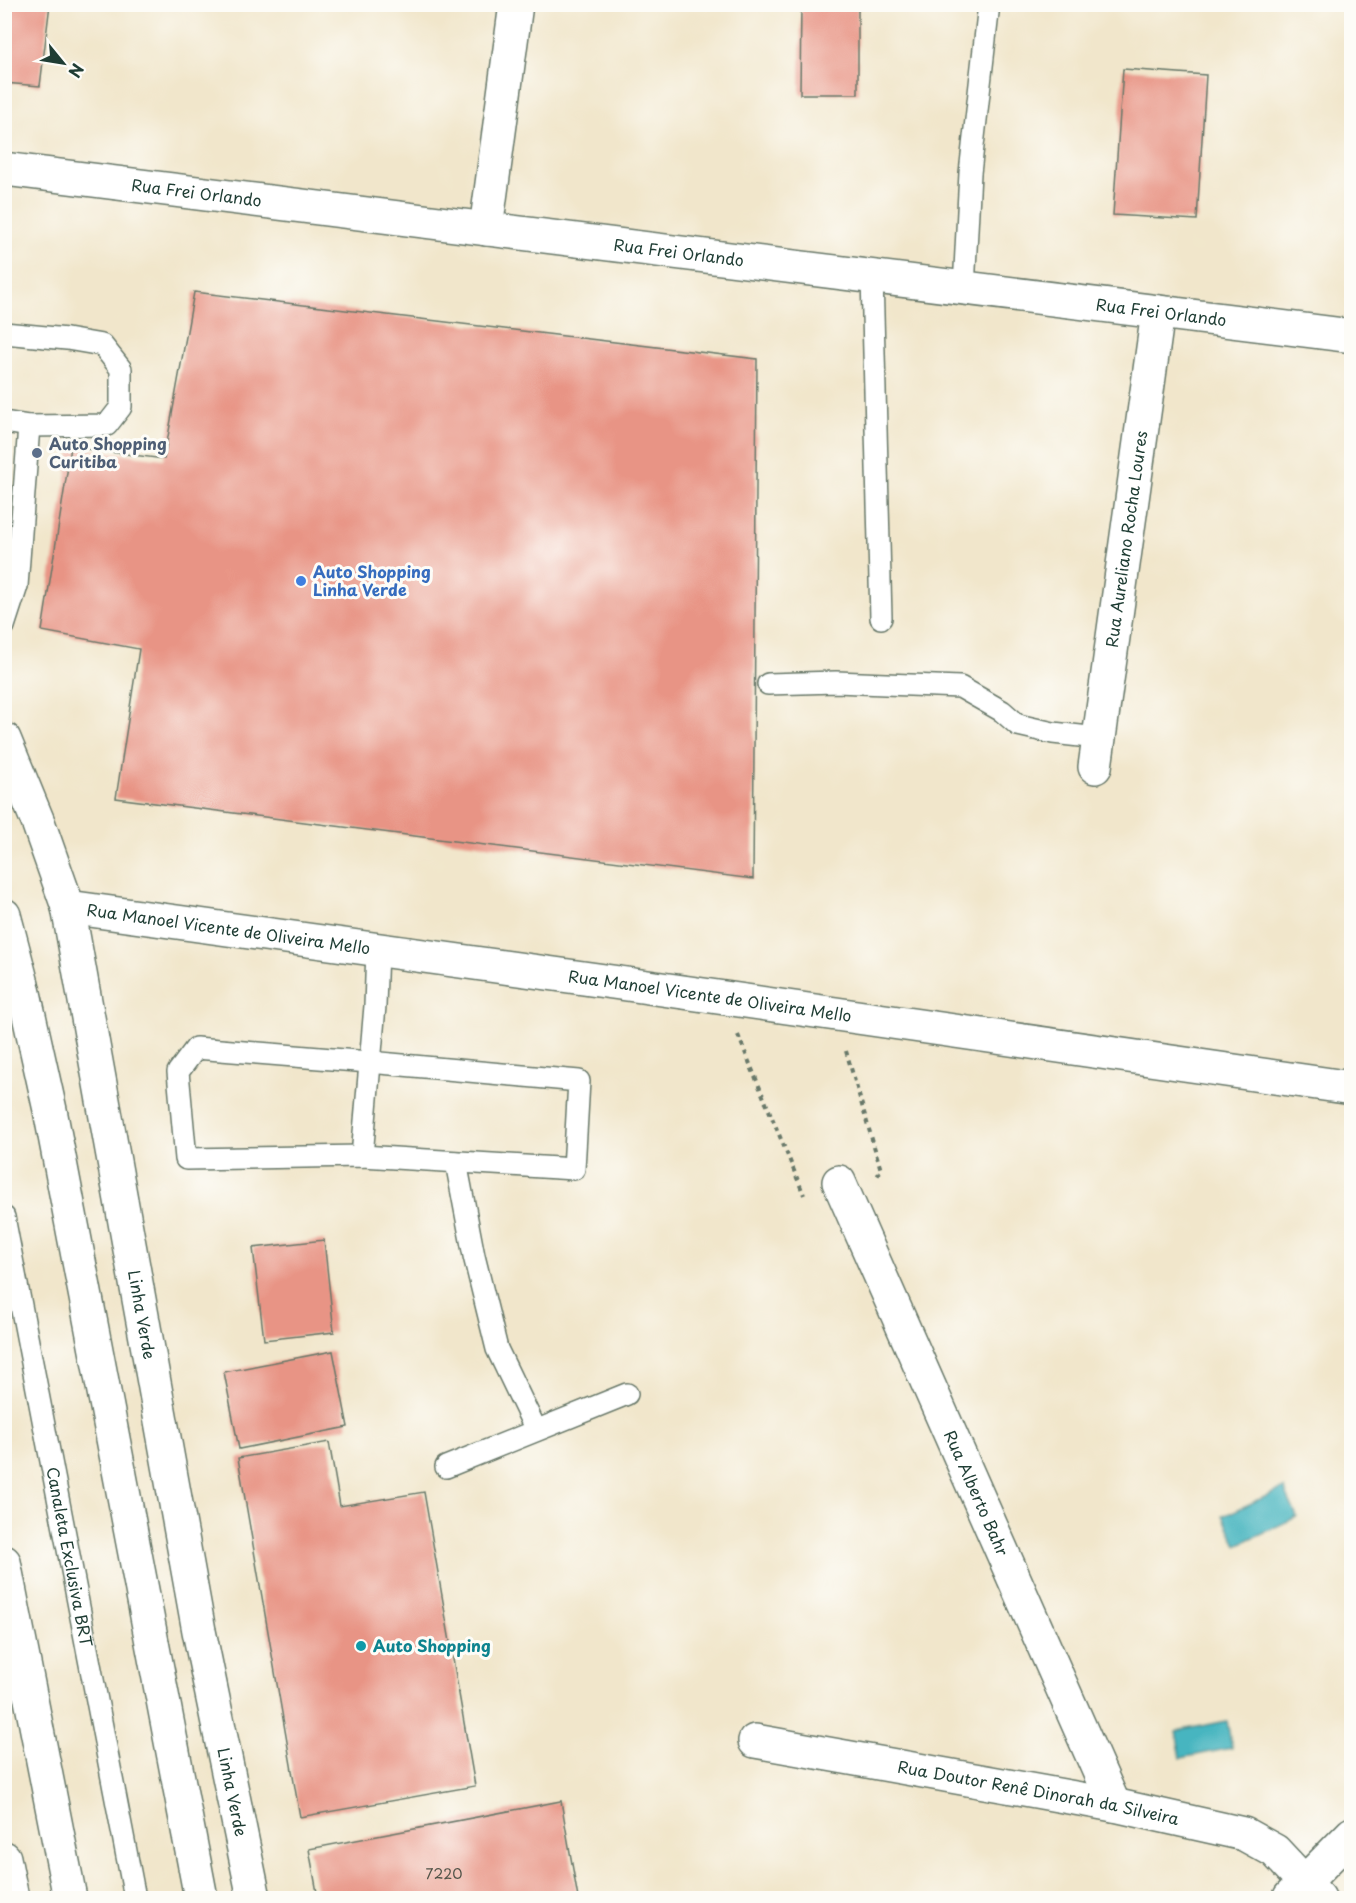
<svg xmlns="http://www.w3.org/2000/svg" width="1356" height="1903" viewBox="0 0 1356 1903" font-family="'Playpen Sans',sans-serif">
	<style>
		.water { fill: #46b5c0; stroke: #32797a; stroke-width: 1.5 }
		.building { fill: #e89485 }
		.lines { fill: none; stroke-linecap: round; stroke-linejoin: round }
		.service-casing { stroke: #687869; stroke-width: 24 }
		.minor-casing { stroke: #687869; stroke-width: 36 }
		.secondary-casing { stroke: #687869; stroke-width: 36 }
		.trunk-casing { stroke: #687869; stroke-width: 36 }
		.path { stroke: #687869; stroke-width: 4; stroke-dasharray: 4.5 4.5; stroke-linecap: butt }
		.service { stroke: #fff; stroke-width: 21 }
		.minor { stroke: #fff; stroke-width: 33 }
		.secondary { stroke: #fff; stroke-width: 33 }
		.trunk { stroke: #fff; stroke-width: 33 }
		.service-dot { fill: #5c6f8a; stroke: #fdfcf7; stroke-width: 2 }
		.shop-dot { fill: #3f7fe0; stroke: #fdfcf7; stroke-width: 2 }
		.culture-dot { fill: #0f9aa8; stroke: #fdfcf7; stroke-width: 2 }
		.labels { text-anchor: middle; stroke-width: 6; stroke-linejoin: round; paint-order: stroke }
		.number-label { font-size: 14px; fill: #515348 }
		.street-label { font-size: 16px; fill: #1f3d34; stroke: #fdfcf7 }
		.service-label { font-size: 16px; font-weight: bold; fill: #4e5e75; stroke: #fdfcf7; text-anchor: start }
		.shop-label { font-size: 16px; font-weight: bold; fill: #366cbe; stroke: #fdfcf7; text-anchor: start }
		.culture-label { font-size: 16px; font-weight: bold; fill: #0d838f; stroke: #fdfcf7; text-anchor: start }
	</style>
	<rect width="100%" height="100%" fill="#fdfcf7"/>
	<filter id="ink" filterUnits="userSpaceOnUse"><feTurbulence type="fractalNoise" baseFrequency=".0167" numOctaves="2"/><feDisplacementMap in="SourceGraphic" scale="12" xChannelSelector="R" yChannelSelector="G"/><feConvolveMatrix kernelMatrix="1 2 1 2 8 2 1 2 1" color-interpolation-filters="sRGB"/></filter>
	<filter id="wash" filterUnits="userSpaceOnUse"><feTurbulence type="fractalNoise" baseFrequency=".008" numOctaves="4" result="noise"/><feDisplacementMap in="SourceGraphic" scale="24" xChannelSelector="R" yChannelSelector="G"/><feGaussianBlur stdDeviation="1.35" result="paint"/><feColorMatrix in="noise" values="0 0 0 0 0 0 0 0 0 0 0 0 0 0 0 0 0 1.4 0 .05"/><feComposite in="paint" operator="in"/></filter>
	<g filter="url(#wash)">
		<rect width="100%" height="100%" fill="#f1e6cb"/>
		<path class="water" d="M1284,1488L1297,1517L1237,1545L1223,1516Z
			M1227,1721L1232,1748L1181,1758L1176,1731Z"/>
		<g id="blocks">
			<path class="building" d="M4,4H50L40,86L4,83Z
				M801,4H858V94H800Z
				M1123,69L1206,75L1197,220L1113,215Z
				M194,292L757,359L753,879L116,798L139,649L42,631L71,447L164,459Z
				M324,1240L334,1332L264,1340L253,1248Z
				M333,1351L348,1427L239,1449L224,1372Z
				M329,1442L340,1506L424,1492L475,1786L300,1817L238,1458Z
				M561,1801L578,1898H318L309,1849Z"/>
		</g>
	</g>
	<g filter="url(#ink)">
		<use href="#blocks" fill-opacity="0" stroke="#687869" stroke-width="1.5"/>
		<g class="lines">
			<g class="service-casing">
				<g id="service">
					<path d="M872,277L881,618"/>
					<path d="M964,288L970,173L989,4"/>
					<path d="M4,333L67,339L102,345L121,369V407L107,425L29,426L4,422"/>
					<path d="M4,626L17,586L29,426"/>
					<path d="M768,684L836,682L960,687L1002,711L1018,725L1053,733L1098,738"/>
					<path d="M196,1048L369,1062L579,1081L574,1169L362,1156L186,1159L178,1072Z"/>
					<path d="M362,1156L375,1006L377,949"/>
					<path d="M456,1162L474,1256L497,1349L536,1430"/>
					<path id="s1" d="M4,1217L135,1898"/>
					<path d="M446,1467L627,1394"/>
				</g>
			</g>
			<g class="minor-casing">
				<g id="minor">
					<path id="s2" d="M4,169L1352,336"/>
					<path d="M486,229L516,4"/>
					<path id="s3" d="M1095,767L1158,312"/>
					<path id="s4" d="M68,907L634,985L1352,1088"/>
					<path id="s5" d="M839,1182L1114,1805"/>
					<path id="s6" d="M755,1741L1114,1805L1244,1834L1275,1851L1319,1898"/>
					<path d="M1290,1897L1352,1834"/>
				</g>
			</g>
			<g class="secondary-casing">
				<g id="secondary">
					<path id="s7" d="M4,739L38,822L68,907L199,1631L254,1898"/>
					<path d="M4,1858L12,1898"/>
				</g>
			</g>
			<g class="trunk-casing">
				<path id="trunk" d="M4,915L22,984L50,1110L201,1898
					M4,1562L70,1898"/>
			</g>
			<path class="path" d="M738,1035L804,1195
				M846,1051L881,1170L876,1178"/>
			<use href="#service" class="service"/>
			<use href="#minor" class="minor"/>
			<use href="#secondary" class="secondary"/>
			<use href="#trunk" class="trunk"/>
		</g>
	</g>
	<circle class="service-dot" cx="37" cy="453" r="6"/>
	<circle class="shop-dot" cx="301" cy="581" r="6"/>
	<circle class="culture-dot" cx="361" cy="1646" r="6"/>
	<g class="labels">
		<g class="number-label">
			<text x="444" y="1879">7220</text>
		</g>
		<g class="street-label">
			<text dy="6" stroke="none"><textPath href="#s2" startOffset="194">Rua Frei Orlando</textPath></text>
			<text dy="6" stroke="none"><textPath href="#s2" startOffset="680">Rua Frei Orlando</textPath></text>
			<text dy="6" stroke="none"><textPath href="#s2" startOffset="1166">Rua Frei Orlando</textPath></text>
			<text dy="6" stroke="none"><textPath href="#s3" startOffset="230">Rua Aureliano Rocha Loures</textPath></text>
			<text dy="6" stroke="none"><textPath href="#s4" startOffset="162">Rua Manoel Vicente de Oliveira Mello</textPath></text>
			<text dy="6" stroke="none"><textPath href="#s4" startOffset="648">Rua Manoel Vicente de Oliveira Mello</textPath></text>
			<text dy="6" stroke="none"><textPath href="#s7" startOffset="594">Linha Verde</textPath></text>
			<text dy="6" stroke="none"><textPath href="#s5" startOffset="340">Rua Alberto Bahr</textPath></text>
			<text dy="6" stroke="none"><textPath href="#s1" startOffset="346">Canaleta Exclusiva BRT</textPath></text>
			<text dy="6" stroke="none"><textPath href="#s7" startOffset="1080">Linha Verde</textPath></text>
			<text dy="6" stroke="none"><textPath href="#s6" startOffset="288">Rua Doutor Renê Dinorah da Silveira</textPath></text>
		</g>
		<g class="service-label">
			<text x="49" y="450">Auto Shopping<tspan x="49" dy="18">Curitiba</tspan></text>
		</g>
		<g class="shop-label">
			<text x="313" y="578">Auto Shopping<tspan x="313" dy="18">Linha Verde</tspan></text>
		</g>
		<g class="culture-label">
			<text x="373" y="1652">Auto Shopping</text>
		</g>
	</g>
	<rect width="1356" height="1903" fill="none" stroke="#fdfcf7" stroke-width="24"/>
	<g transform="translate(63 63) rotate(120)" stroke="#fdfcf7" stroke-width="4.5" paint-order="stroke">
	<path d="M0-4.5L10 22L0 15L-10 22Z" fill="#1f3d34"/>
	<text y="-9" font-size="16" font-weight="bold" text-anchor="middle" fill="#1f3d34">N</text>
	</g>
</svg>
